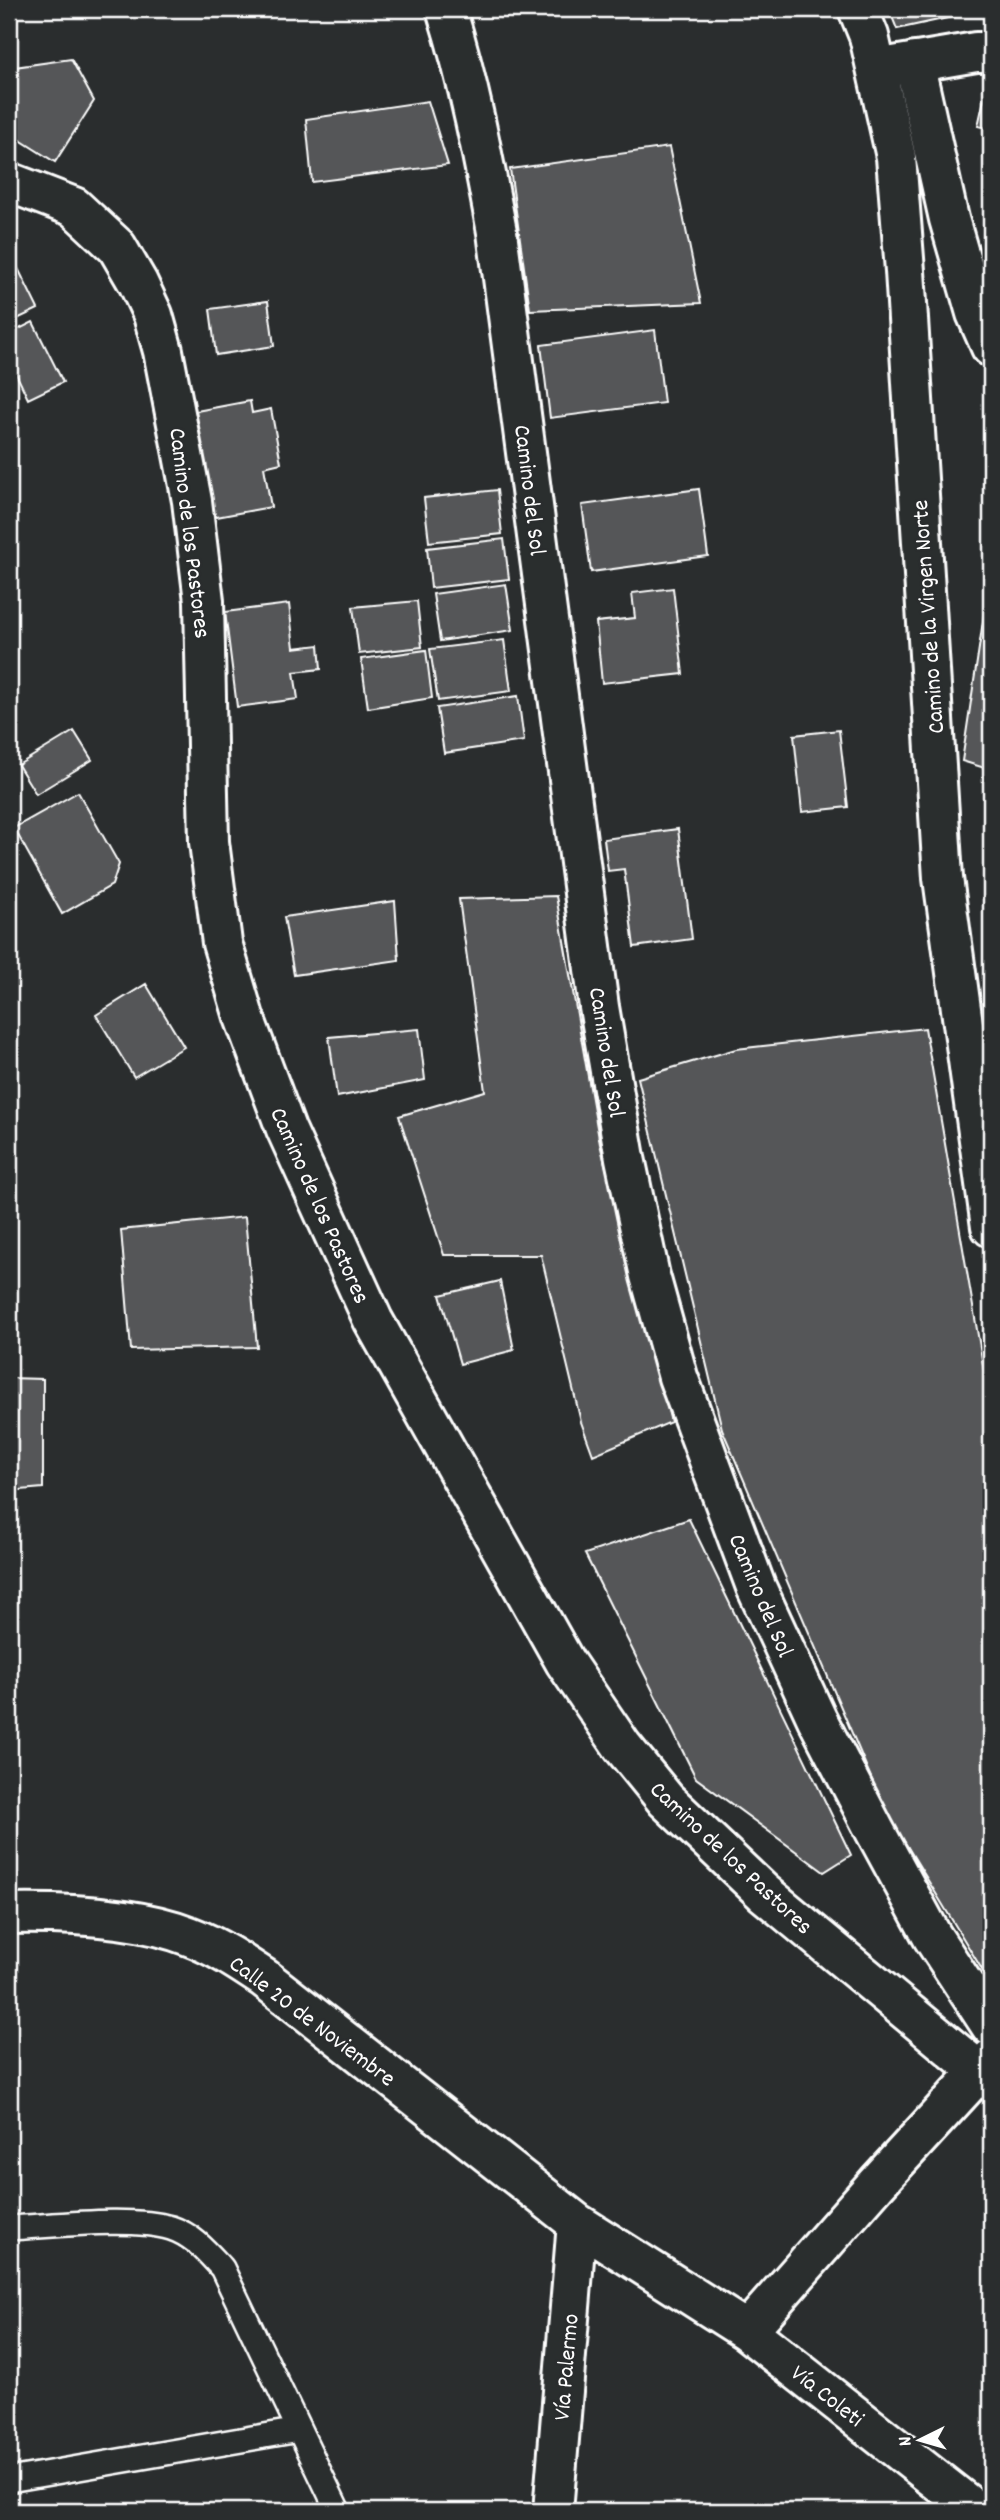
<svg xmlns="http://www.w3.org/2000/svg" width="1000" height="2520" viewBox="0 0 1000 2520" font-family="Dekko,sans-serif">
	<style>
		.building { fill: #555758; stroke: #fff; stroke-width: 2 }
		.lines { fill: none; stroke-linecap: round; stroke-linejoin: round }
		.lane-casing { stroke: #fff; stroke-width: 28 }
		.street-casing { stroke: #fff; stroke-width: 44 }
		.lane { stroke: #2a2d2e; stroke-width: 23 }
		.street { stroke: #2a2d2e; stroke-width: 38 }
		.labels { text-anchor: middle; stroke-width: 5; stroke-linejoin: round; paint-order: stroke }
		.street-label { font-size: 24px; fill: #fff; stroke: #2a2d2e }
	</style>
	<rect width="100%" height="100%" fill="#2a2d2e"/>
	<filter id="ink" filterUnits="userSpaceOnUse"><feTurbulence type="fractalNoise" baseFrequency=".0143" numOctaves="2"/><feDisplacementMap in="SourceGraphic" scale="14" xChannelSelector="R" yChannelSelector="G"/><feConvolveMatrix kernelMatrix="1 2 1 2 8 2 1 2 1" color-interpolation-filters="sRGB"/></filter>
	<g filter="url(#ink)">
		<path class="building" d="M889,9H989L897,29Z
			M71,59L94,101L55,162L9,133V112L15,67Z
			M991,68V129L978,126Z
			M428,101L448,165L312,182L306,119Z
			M669,147L701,303L530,310L510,169Z
			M9,250L38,309L9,323Z
			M268,301L274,346L216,355L210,309Z
			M33,322L63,382L28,399L9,359V334Z
			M655,330L664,403L550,418L541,345Z
			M250,401L252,413L271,409L281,463L264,467L271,507L211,518L191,412Z
			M699,489L708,556L591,572L582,505Z
			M497,490L502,534L429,542L424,498Z
			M504,539L509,579L431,588L427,548Z
			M991,568V770L962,761Z
			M506,584L513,630L440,641L433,594Z
			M673,588L683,674L602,683L596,622L635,618L632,593Z
			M417,601L422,647L359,654L353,607Z
			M289,604L294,648L319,645L321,669L294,672L298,699L237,707L225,612Z
			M504,640L511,691L438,701L430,649Z
			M426,650L432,698L368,708L361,659Z
			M518,696L524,741L444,753L437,708Z
			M839,730L848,807L802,812L794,735Z
			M74,731L92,760L36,794L18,765Z
			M78,792L119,864L112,885L62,914L14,828Z
			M678,829L692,939L634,947L624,869L608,871L604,839Z
			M556,896L600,1144L671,1422L593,1455L581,1422L541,1255H444L399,1116L485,1091L459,899Z
			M395,901L399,960L294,975L284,917Z
			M146,984L184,1047L134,1077L96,1015Z
			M925,1028L991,1411V1971L986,1976L884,1808L722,1429L638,1078L736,1049Z
			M419,1029L425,1080L337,1097L329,1037Z
			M245,1217L257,1347L131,1350L121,1230Z
			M500,1281L514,1350L460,1364L440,1295Z
			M9,1378L43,1379V1488L9,1491Z
			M689,1519L851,1855L824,1872L696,1778L585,1554Z"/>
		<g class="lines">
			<g class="lane-casing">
				<path id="lane" d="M9,2228C52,2226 132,2216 171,2228C193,2235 207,2252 222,2268L338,2511
					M9,2480L299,2430"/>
			</g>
			<g class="street-casing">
				<path id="street" d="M446,9C469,82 483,157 497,232L599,1007L625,1158L650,1276L678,1377L756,1587L817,1719L875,1831L932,1936L991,2026
					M858,9L869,36L896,157L905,271L943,878L991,1227
					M914,62L949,219L976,313L991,347
					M888,67L976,52H991
					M9,182L74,207L117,247L138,283L153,315L163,351L192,501L204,601L209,842L222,943L244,1017L286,1129L373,1320L565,1662L622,1746L666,1800L764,1893L991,2081
					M9,1914C64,1913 137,1916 189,1936C216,1946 240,1962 264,1978L577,2223L747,2331L877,2183L991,2059
					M747,2331L976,2511
					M553,2511L577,2223"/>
			</g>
			<use href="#lane" class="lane"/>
			<use href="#street" class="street"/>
		</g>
	</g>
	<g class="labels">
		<g class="street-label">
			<text transform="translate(531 490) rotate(83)" y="8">Camino del Sol</text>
			<text transform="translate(191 533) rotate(83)" y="8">Camino de los Pastores</text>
			<text transform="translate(927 617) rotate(-94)" y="8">Camino de la Virgen Norte</text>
			<text transform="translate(608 1052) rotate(81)" y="8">Camino del Sol</text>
			<text transform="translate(321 1205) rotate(66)" y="8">Camino de los Pastores</text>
			<text transform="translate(762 1595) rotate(67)" y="8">Camino del Sol</text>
			<text transform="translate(732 1857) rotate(43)" y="8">Camino de los Pastores</text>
			<text transform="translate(313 2020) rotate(37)" y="8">Calle 20 de Noviembre</text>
			<text transform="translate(565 2367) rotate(-85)" y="8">Vía Palermo</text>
			<text transform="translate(828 2395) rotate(38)" y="8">Vía Coleti</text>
		</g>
	</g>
	<rect width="1000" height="2520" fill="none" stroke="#2a2d2e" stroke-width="35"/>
	<rect x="18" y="18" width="965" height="2485" fill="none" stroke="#fff" stroke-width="2.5" filter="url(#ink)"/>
	<g transform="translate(920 2440) rotate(265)" stroke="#2a2d2e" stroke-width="5" paint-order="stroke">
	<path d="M0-5L12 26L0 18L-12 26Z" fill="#ffffff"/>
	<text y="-10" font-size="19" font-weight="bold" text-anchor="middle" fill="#ffffff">N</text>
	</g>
</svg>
